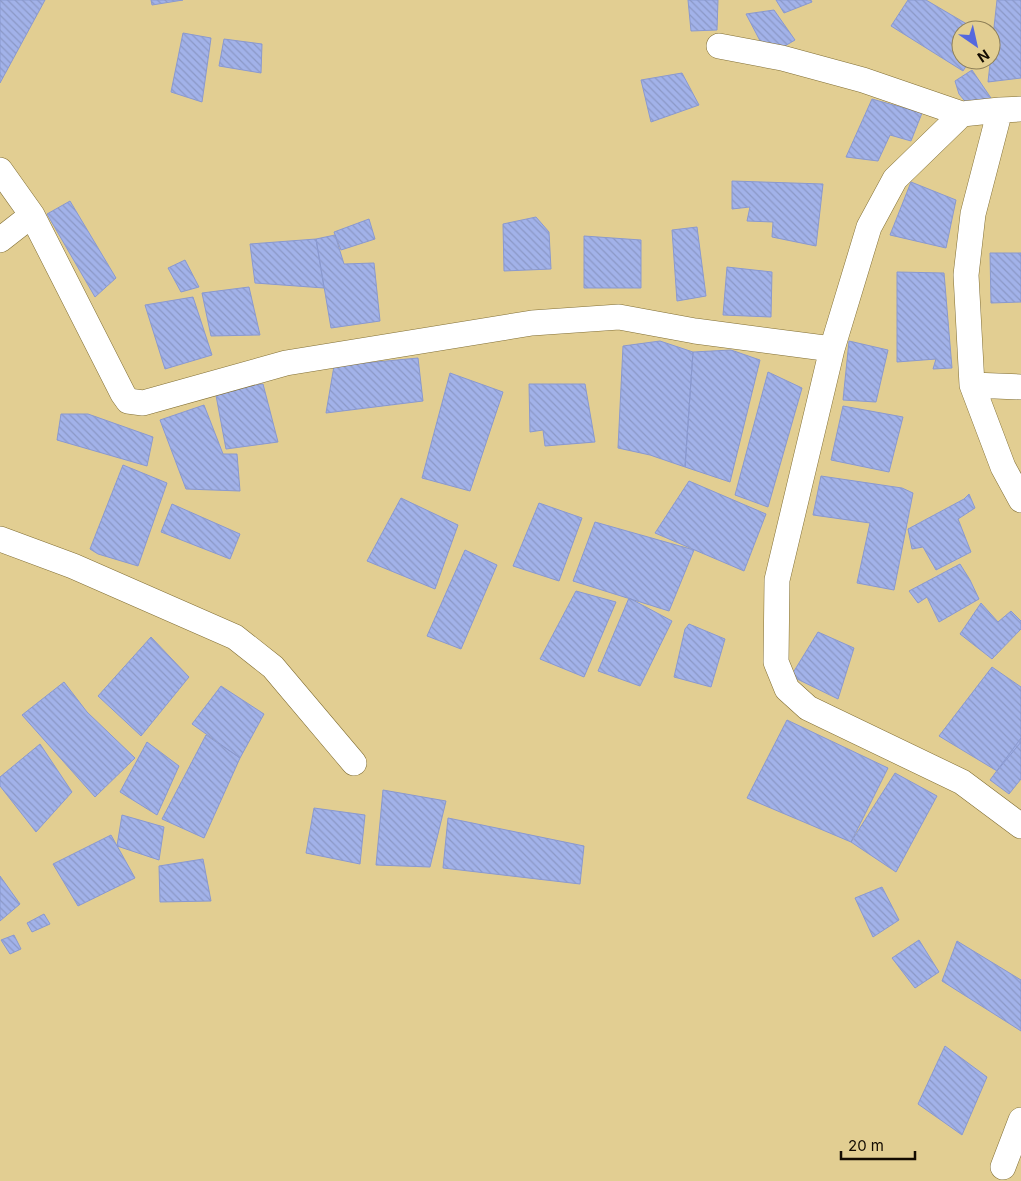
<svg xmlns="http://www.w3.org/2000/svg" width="1021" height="1181" viewBox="0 0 1021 1181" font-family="Inter,sans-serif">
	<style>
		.building { fill: url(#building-back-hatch); stroke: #8a99cf }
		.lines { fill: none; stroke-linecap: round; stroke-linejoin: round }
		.minor-casing { stroke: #816e34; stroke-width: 26 }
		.minor { stroke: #fff; stroke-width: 25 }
	</style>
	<defs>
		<pattern id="building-back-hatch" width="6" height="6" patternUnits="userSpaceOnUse" patternTransform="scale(1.25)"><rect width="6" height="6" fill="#a2b2e9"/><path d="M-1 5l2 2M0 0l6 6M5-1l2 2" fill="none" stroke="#8b98c6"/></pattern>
	</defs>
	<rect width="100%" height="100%" fill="#e2ce92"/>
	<path class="building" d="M0,0H45L0,83Z
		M151,0H183L152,5Z
		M688,0H718L717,30L691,31Z
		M776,0H811L812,2L784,13Z
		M908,0H926L977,30H961V60H970L963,71L891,26Z
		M997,0H1021V78L988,82Z
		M774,10L795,40L768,56L746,14Z
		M183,33L211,38L202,102L171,92Z
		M224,39L262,44L261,73L219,66Z
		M972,70L993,101L974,112L959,94L955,81Z
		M682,73L699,105L651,122L641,80Z
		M872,99L922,113L911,141L890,135L878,161L846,157Z
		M732,181L823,184L816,246L772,237L773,222L747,221L750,207L732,209Z
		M911,182L956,200L946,248L890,235Z
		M70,201L116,278L95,297L47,214Z
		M536,217L549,232L551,269L504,271L503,224Z
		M369,219L375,239L341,250L334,232Z
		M697,227L706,296L677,301L672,230Z
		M335,235L344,264L374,263L380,321L331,328L316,239Z
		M584,236L641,240V288H584Z
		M316,239L324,288L255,283L250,244Z
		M990,253H1021V302L991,303Z
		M185,260L199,287L181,292L168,268Z
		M727,267L772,272L771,317L723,315Z
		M897,272L944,273L952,368L933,369L936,359L897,362Z
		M249,287L260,335L211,336L202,293Z
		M193,297L212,355L165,369L145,305Z
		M660,341L693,352L685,467L650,455L618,448L623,346Z
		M849,341L888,350L876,402L843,400Z
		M731,350L760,360L730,482L685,467L693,352Z
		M418,358L423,401L326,413L334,366Z
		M768,372L802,388L768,507L735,495Z
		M450,373L503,392L470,491L422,478Z
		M263,384L278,442L226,449L215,390Z
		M529,384H585L595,442L545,446L543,430L530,432Z
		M204,405L223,454H237L240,491L186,489L160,420Z
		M843,406L903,417L889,472L831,460Z
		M61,414H88L153,437L147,466L57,440Z
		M123,465L167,483L138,566L98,554L90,549Z
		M821,476L902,488L913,493L894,590L857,583L870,523L813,515Z
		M689,481L766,514L744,571L655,533Z
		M969,494L975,508L958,519L971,552L936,570L923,547L912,549L908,529L964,499Z
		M401,498L458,525L435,589L367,561Z
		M539,503L582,518L559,581L513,566Z
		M172,504L240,534L230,559L161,532Z
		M595,522L694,550L669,611L573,581Z
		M465,550L497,565L461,649L427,636Z
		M960,564L970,580L979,599L939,622L927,597L918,603L909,591Z
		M576,591L616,602L584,677L540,659Z
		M629,598L672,621L640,686L598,671Z
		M981,603L998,622L1011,611L1021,621V629L992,659L960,634Z
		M689,624L725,639L711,687L674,677L685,629Z
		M818,632L854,648L838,699L791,676Z
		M151,637L189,677L141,736L98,696Z
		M992,667L1021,687V742L997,771L939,736Z
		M64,682L87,712L135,758L95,797L22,715Z
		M221,686L264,714L240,758L192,724Z
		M787,720L888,768L851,842L747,798Z
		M206,735L240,758L204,838L162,819Z
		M1021,738V779L1009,794L990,780Z
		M147,742L179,766L157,815L120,792Z
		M40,744L72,792L36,832L0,786V777Z
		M895,773L937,796L896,872L851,842Z
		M383,790L446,801L430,867L376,865Z
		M314,808L365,815L360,864L306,853Z
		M122,815L164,827L159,860L117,846Z
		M448,818L584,846L580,884L443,868Z
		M111,835L135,878L78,906L53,864Z
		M203,859L211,901L160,902L159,866Z
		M0,876L20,904L0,921Z
		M882,887L899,920L873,937L855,898Z
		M44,914L50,924L32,932L27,923Z
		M14,935L21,949L10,954L1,940Z
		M919,940L939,972L915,988L892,958Z
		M957,941L1021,980V1031L942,981Z
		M945,1046L987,1077L962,1135L918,1104Z"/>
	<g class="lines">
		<g class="minor-casing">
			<path id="minor" d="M719,46L782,58L863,80L962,114
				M1000,110L973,214L966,275L972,385L1021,387
				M0,170L32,215
				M0,240L32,215L123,394L128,401L143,403L286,363L532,323L619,317L695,331L832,349L869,227L895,179L962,114L1000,110L1021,109
				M832,349L777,580L776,662L787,689L808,708L962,782L1021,826
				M972,385L1003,467L1021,500
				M0,539L73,566L235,637L273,667L354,763
				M1003,1167L1021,1120"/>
		</g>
		<use href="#minor" class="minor"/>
	</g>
	<g transform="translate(976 45) rotate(146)"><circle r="24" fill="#e2ce92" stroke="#8f8058"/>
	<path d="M0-4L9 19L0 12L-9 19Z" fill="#5468de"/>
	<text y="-8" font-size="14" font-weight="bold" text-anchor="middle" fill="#130b00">N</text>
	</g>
	<path d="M841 1151v8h74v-8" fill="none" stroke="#130b00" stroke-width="2.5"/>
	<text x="848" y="1151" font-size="15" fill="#130b00" stroke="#e2ce92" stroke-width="4" paint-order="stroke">20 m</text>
</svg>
